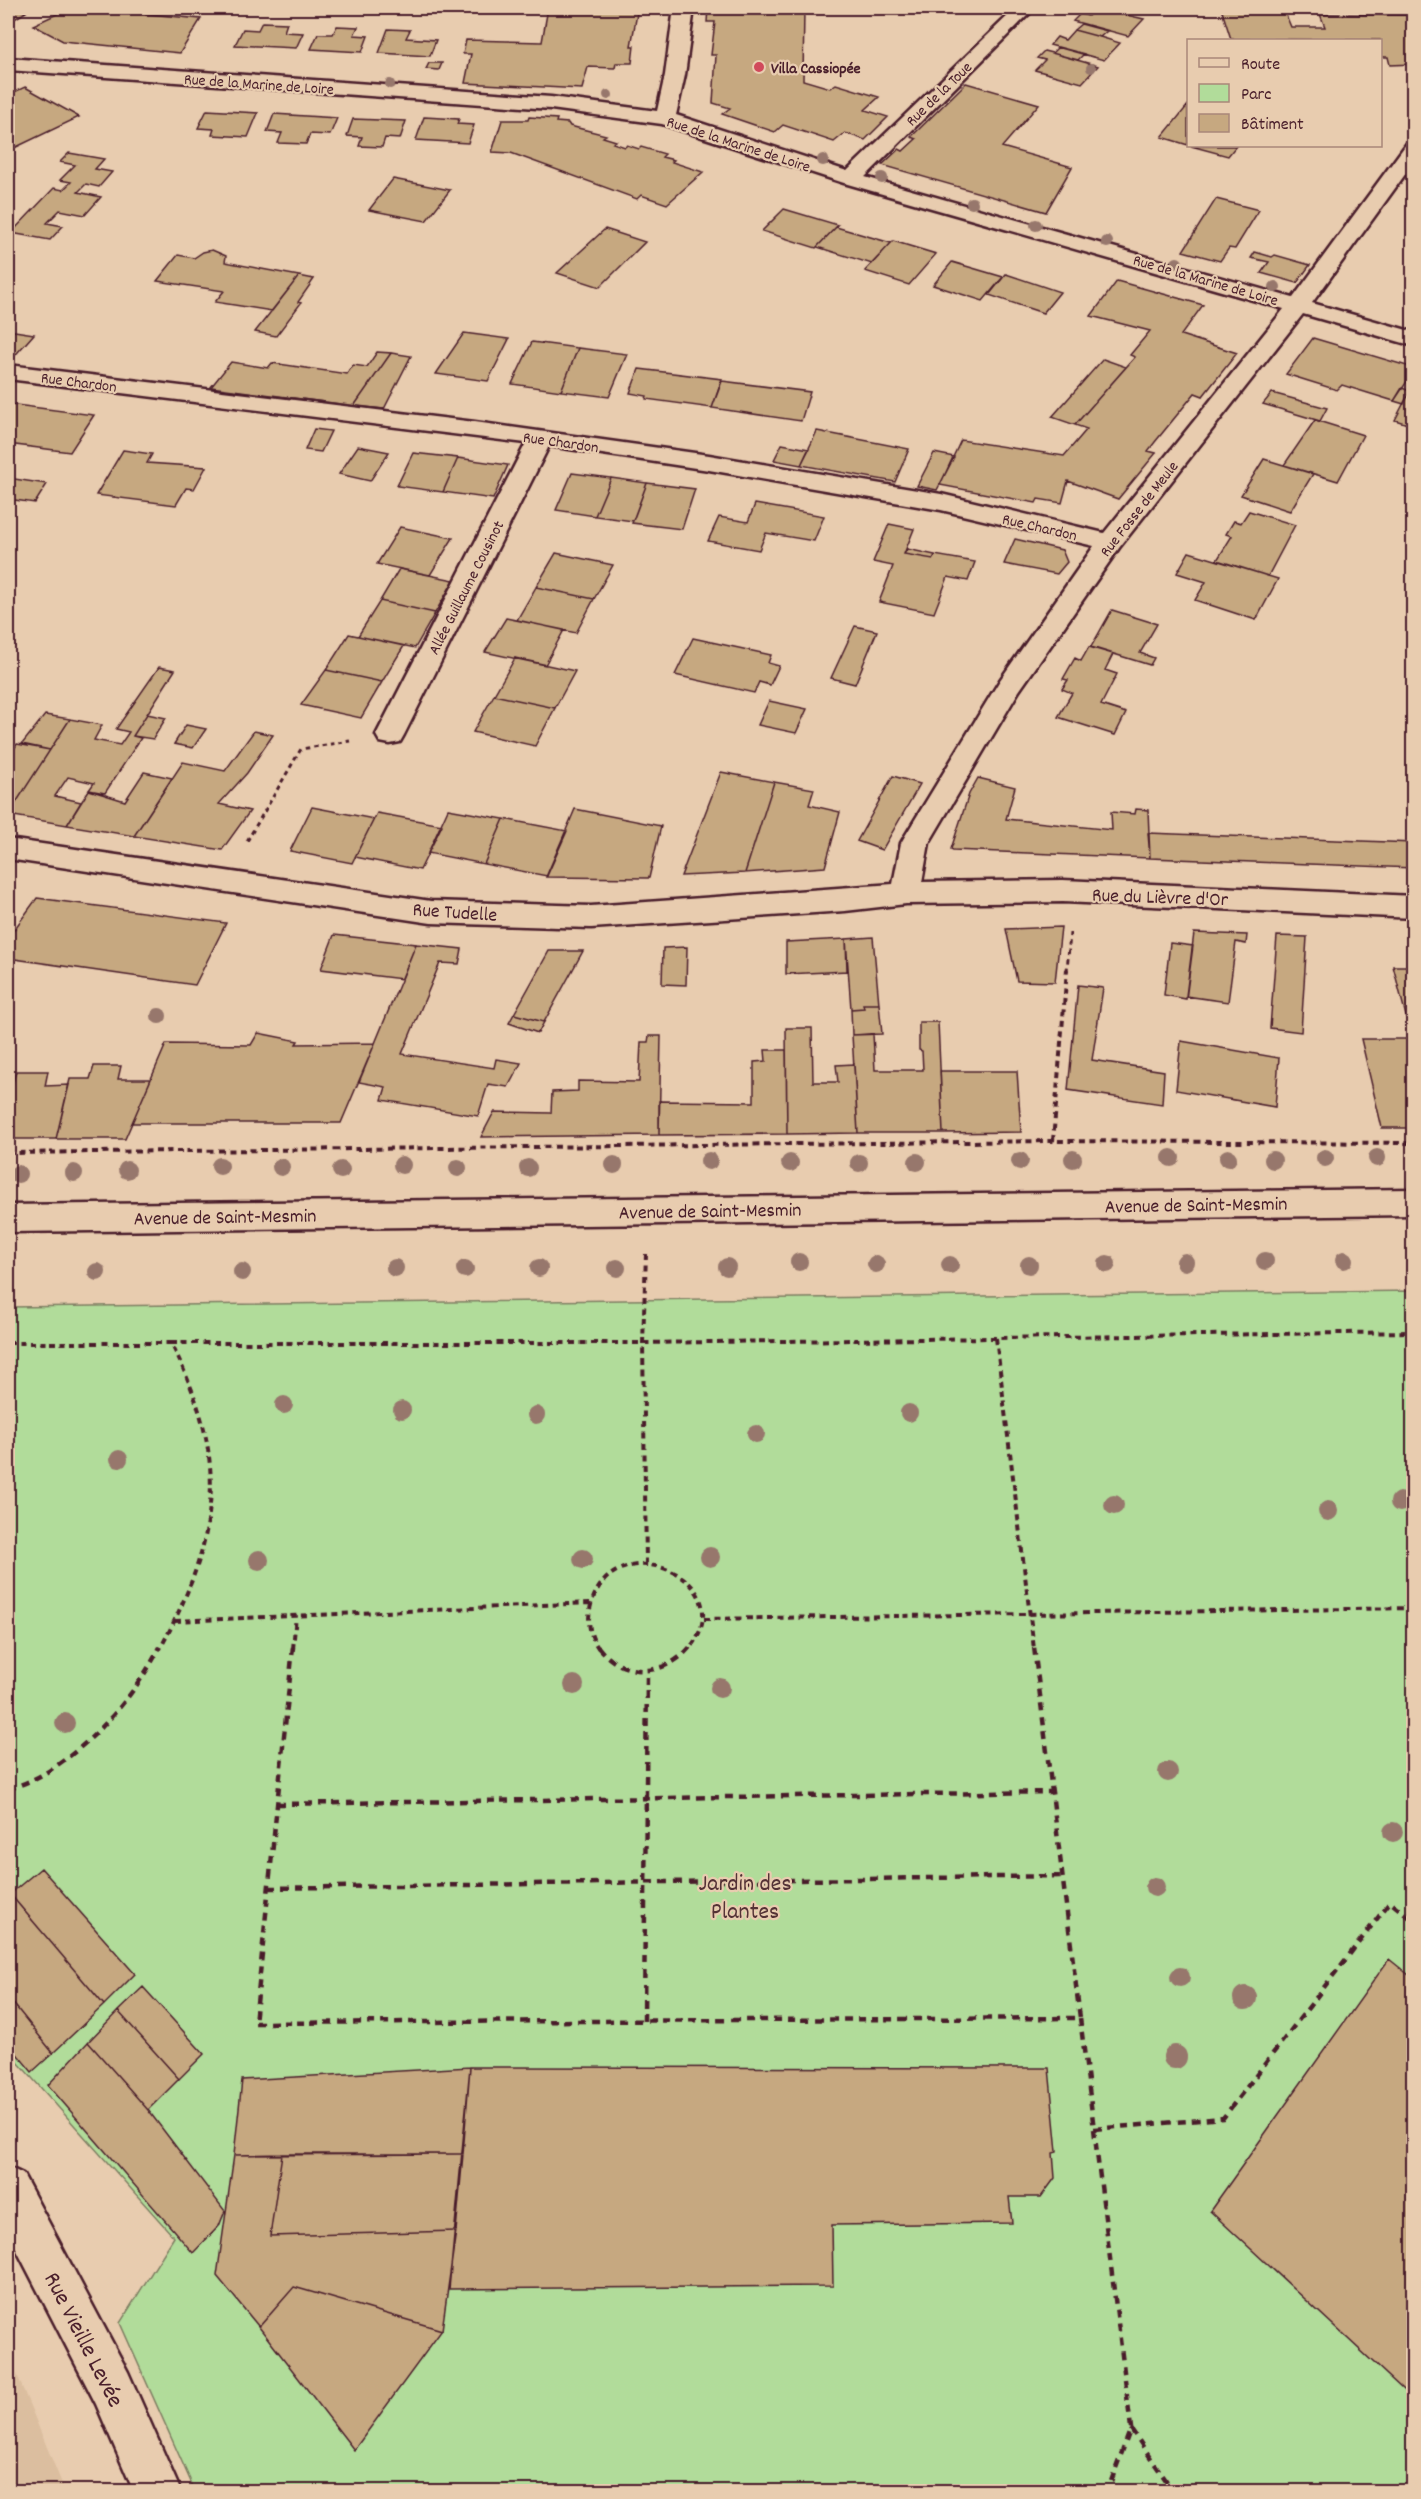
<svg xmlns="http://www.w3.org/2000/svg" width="1421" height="2499" viewBox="0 0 1421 2499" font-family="Dekko,sans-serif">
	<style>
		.built { fill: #dbbe9f }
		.green { fill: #b1dc9a; stroke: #7e7e62; stroke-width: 1.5 }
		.building { fill: #c6a880; stroke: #4a1f2b; stroke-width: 1.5 }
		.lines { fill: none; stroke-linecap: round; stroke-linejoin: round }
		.minor-casing { stroke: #4a1f2b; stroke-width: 5 }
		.tertiary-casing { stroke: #4a1f2b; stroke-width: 5 }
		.path-far2 { stroke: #4a1f2b; stroke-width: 3; stroke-dasharray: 4.5 4; stroke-linecap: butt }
		.path-far1 { stroke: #4a1f2b; stroke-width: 4; stroke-dasharray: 6 4.5; stroke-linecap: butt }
		.path { stroke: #4a1f2b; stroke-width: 4.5; stroke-dasharray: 8 6; stroke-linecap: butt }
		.minor { fill: #e8ccaf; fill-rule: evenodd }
		.tertiary { fill: #e8ccaf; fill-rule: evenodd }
		.tree { fill: #97776c }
		.poi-dot { fill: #d1495b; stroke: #e8ccaf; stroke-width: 2 }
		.labels { text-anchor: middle; stroke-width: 4.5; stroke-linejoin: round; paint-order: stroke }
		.far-poi-label { font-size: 16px; font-weight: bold; fill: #4a1f2b; stroke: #e8ccaf; text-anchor: start }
		.far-street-label { font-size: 16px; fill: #4a1f2b; stroke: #e8ccaf }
		.street-label { font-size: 20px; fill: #4a1f2b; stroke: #e8ccaf }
		.near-park-label { font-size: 24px; fill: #543236; stroke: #e8ccaf }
		.near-street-label { font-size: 24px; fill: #4a1f2b; stroke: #e8ccaf }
	</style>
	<rect width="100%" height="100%" fill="#e8ccaf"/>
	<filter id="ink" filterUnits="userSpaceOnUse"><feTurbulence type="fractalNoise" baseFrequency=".0167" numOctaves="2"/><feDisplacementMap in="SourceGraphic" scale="12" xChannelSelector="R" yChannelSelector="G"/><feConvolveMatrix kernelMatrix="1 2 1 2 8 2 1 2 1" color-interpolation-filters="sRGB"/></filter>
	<g filter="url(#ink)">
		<path class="built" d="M8,2352L9,2355L65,2491H8Z"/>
		<path class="green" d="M1413,1291V2491H195L120,2323L174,2237L8,2051V1307Z"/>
		<path class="building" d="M8,8H13L26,12L13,20L8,18Z
			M70,8H85L201,19L180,53L63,41L33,25Z
			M548,8H638L631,46H634L632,63H616L615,68L588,67L582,89L465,83L471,54H463L466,40L542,42Z
			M708,8H804L803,80L830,88L836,84L879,97L865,110L888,117L865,140L845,133L834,142L783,125L775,132L722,114L730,108L713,103L716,55H711L715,22H707Z
			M1096,8L1144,19L1128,36L1073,21L1080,14L1088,16Z
			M1221,8H1283L1291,27H1325L1320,14L1414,15V64L1390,65L1388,57H1380V40L1231,39Z
			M262,22L287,23L284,32L303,33L296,48L235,45L243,29L258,30Z
			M1081,24L1107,31L1100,37L1074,30Z
			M337,26L358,27L354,35L368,36L362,52L311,49L318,34H333Z
			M388,29L410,30L406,38L436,40L430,56L379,53Z
			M1074,30L1100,37L1120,43L1104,60L1050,45L1057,37L1065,40Z
			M1058,47L1084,54L1078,60L1052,53Z
			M1044,51L1052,53L1098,66L1082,83L1035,70L1045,60L1037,58Z
			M429,63H442L439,70L426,69Z
			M966,83L1039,104L1002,147L1072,167L1046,212L882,165L899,149L903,151L916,139L911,137Z
			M25,87L79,117L8,151V95Z
			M1188,105V145L1162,137Z
			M207,110L258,113L248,137L212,135L214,129L198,128Z
			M274,114L337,118L330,135L310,134L306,144L278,143L282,133L267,132Z
			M424,117L459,119L457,124L474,125L468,143L416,140Z
			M529,117L557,119L556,122L568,123L570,126L606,135L603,137L616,141L613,143L625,147L627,145L639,149L641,147L665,154L662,157L674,160L672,162L703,172L667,204L641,195L637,199L511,153L492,152L502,120H528Z
			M353,119L406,121L400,139L385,138L382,147L359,146L362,137L347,136Z
			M1191,146H1236L1228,156Z
			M69,153L104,159L95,169L112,172L99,187L86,184L78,192L101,197L85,215L60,210L47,223L63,226L50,240L11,233L54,188L63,190L71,182L60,180L75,165L60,162Z
			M393,179L450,190L426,221L369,210Z
			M1216,199L1259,210L1235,249L1229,248L1220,261L1183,251Z
			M784,209L838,225L816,248L762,231Z
			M836,227L891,243L872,264L817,247Z
			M605,229L645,242L600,287L557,273Z
			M893,241L936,254L909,285L865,271Z
			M212,250L226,256L225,262L299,276L272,311L215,302L224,291L157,281L178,255L194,258L203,252Z
			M1255,252L1272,257L1275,255L1310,265L1297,283L1261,273L1269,262L1251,258Z
			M952,262L1003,277L983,301L933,285Z
			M1006,274L1060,292L1043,313L989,295Z
			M299,276L314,279L298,302L301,303L276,336L255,332Z
			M1117,281L1203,305L1181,335L1237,353L1203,396L1195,393L1155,442L1148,451L1156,453L1118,499L1068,481L1062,503L1038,499L1036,503L940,485L961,440L1064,456L1087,429L1075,425L1135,357L1130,355L1150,331L1091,316Z
			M8,330L34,334L10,361H8Z
			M464,333L509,339L488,381L436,374Z
			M1313,338L1414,368V371L1394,401L1342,385L1337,390L1286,374Z
			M532,342L578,348L561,391L512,384Z
			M578,348L627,354L609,397L561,391Z
			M377,352L391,353L354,406L211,387L231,362L268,368L272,363L347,374L353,365L367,367Z
			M391,353L411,356L384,409L354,406Z
			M1103,359L1126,367L1075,425L1052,417Z
			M639,369L722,379L712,408L646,399L647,396L630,393Z
			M722,381L810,392L801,421L712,408Z
			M1402,388L1410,391L1404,404L1394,401Z
			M1410,391L1414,392V426L1395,420Z
			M1272,393L1327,408L1320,421L1263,404Z
			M8,404L94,415L70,452L8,444Z
			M1315,420L1363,435L1338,481L1284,465Z
			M314,429L331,431L321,452L305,450Z
			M817,431L909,449L895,482L801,465Z
			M782,444L809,449L801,465L774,460Z
			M358,446L389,452L370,481L339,474Z
			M123,450L152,454L147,463L206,467L194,489L186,488L176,505L96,495Z
			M413,453L458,458L443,492L397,486Z
			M934,453L954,457L937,490L917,486Z
			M458,458L508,465L493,499L443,492Z
			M1264,459L1313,474L1290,511L1241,495Z
			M572,473L611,478L595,516L556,510Z
			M8,478L47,484L35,503L8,499Z
			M611,478L647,483L633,521L595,516Z
			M647,483L695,489L682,529L632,523Z
			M755,504L824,516L814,541L766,533L759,550L708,541L719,517L748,522Z
			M1249,511L1295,525L1268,576L1217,560L1232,536L1226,534L1234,521L1241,523Z
			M889,524L914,529L904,554L933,559L935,555L975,562L968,581L948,577L934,613L879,602L893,566L873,562Z
			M400,527L453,538L430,575L377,564Z
			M1015,539L1062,550L1067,562L1057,574L1004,564Z
			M907,549L935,555L933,559L904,554Z
			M1189,552L1278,579L1256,620L1195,600L1206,582L1177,573Z
			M556,553L613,565L594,599L536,587Z
			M399,569L454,580L435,613L380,601Z
			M536,587L594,599L576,633L517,620Z
			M380,601L435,613L415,648L358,636Z
			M1112,610L1157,624L1140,653L1154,658L1150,665L1091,647Z
			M506,618L564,630L545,665L485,652Z
			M855,626L877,631L855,684L831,678Z
			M349,634L404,646L382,682L326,670Z
			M693,638L771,655L768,663L779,666L770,685L759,682L754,693L675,675Z
			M1089,647L1113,654L1105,670L1117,674L1101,705L1126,713L1115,735L1058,717L1072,693L1062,689L1068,680L1063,679L1075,658L1081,661Z
			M515,658L575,671L555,708L494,695Z
			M159,667L175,670L133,736L141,738L105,793L89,790L94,783L68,777L55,796L81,802L67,825L8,815L70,719L102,725L94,740L120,745L129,732L116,729Z
			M326,670L382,682L361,718L301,705Z
			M494,695L555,708L535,746L473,732Z
			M769,701L807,709L796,733L758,725Z
			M147,714L166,718L153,739L133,736Z
			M45,715L70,719L50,750L22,744Z
			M186,725L206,729L193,748L174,744Z
			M254,731L273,735L247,773L219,804L250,811L222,850L134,836L183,762L225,771Z
			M17,744L50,750L8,815V759Z
			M144,772L172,778L134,836L67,825L89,790L125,801Z
			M721,772L774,782L745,873L681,876Z
			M893,776L920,784L882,850L857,841Z
			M978,778L1015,787L1006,819L1112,830L1111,812L1135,814L1136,809L1148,810L1150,858L953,850L951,849L969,794Z
			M774,782L814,789L809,805L840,812L825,867L745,873Z
			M312,807L374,819L352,863L290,851Z
			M448,809L504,819L484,864L428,853Z
			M575,809L661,826L649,878L546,877Z
			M377,813L442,825L420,870L355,857Z
			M504,819L567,831L547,876L484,864Z
			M1148,833L1414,843V868L1150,858Z
			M37,898L226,923L195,985L8,958V938Z
			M1061,927L1055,982L1017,981L1006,929Z
			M1194,933L1247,935L1246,944L1236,942L1228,1002L1186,996Z
			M334,935L416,944L402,979L321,969Z
			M1277,936L1307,937L1301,1032L1270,1028Z
			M873,937L879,1004H863L864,1008L851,1009L846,939Z
			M846,939L847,971L786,974V942Z
			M1170,943L1193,946L1186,999L1164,995Z
			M416,944L462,949L459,964L440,963L402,1054L494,1068L496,1059L521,1063L508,1087L488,1084L478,1116L382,1100L386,1087L359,1082Z
			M687,947L686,985L662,984L663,948Z
			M549,951H583L544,1022L514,1014Z
			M1393,966H1414V1128H1382L1361,1039H1412Z
			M1078,985L1103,988L1092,1060L1164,1071L1162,1104L1068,1090Z
			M863,1004H879L882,1034L852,1035L851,1009L864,1008Z
			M514,1014L544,1022L538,1033L509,1023Z
			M919,1022H938L943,1133H858L852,1035L873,1034L875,1070H923L922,1051L919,1050Z
			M786,1028H812L813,1082H838L836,1065L854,1064L858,1133L787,1134Z
			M258,1033L298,1041L296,1044L375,1043L341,1123H132L166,1044L251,1045Z
			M649,1036H661L659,1135L481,1137L494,1112L551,1113L552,1092L578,1091V1081L639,1082L641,1042H648Z
			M1181,1041L1279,1058L1275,1107L1176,1090Z
			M765,1050H786L787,1134L659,1135V1101L754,1102V1062L766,1061Z
			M94,1066H121L118,1079H151L125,1139H56L70,1079H90Z
			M16,1071H48L45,1086L69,1085L56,1139H8V1086H12Z
			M940,1071H1017L1021,1132L943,1133Z
			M41,1868L135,1974L104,2005L10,1894Z
			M10,1894L104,2005L53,2053L8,1997V1896Z
			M1389,1959L1414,1979V2400L1210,2211Z
			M143,1987L204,2054L179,2079L118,2011Z
			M8,1997L53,2053L32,2072L8,2043Z
			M118,2011L179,2079L148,2110L88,2042Z
			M88,2042L148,2110L225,2211L219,2226L193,2253L48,2085Z
			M470,2067L1049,2068L1057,2152L1053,2153L1055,2178L1041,2197H1009L1012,2223L832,2225L833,2286L449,2289Z
			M470,2067L463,2154L234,2155L242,2080Z
			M282,2154H463L456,2231L270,2236Z
			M282,2154L270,2236L456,2231L442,2330L294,2287L259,2327L217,2276L234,2155Z
			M294,2287L442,2330L354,2450L259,2327Z"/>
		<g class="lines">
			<g class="minor-casing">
				<path id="minor" d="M674,8H694L685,75L676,115L847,171L1016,8H1035L865,177L1293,298L1407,143L1414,141V162L1312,303L1414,332V346L1303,314L1119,548L1019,691L929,843L922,882L1063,880L1414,896V918L1063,902L906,904L845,911L591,928L431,923L8,859V839L431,901L591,906L893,884L901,843L905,836L1000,680L1094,546L941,510L709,470L549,446L404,735L400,742L390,744L380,742L376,735L526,443L8,379V365L475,422L709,455L941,494L1104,533L1284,309L844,183L662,124L551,109L8,70V58L551,97L657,111L665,75Z
					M8,2167L23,2174L128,2372L181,2492H134L96,2404L8,2233Z"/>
			</g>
			<g class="tertiary-casing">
				<path id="tertiary" d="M1414,1189V1215L8,1232V1205Z"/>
			</g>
			<path class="path-far2" d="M247,841L301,749L350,741
				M1067,971L1070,933"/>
			<path class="path-far1" d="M1053,1141L1067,969
				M8,1153L1053,1141L1414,1143
				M646,1254L643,1343L646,1563
				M996,1338L1034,1649
				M8,1343H171C230,1460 221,1535 160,1649
				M171,1343H643L1414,1332
				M704,1619L1414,1608
				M175,1621L591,1603
				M293,1649L296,1615
				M599,1649C589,1636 587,1620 591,1605C613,1524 746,1579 689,1649"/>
			<path class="path" d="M293,1647L255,2023L1080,2018L1034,1647
				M598,1647C623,1679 665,1677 690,1647
				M8,1790C22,1784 37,1779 50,1770C96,1740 135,1695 160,1647
				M277,1804L1052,1792
				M268,1888L1062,1876
				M1080,2018L1094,2129L1223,2118L1390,1902L1414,1921
				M644,2021L647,1672
				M1094,2129L1131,2428L1107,2492
				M1131,2429L1174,2492"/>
			<use href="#minor" class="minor"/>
			<use href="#tertiary" class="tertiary"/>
		</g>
		<g class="tree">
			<circle cx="1091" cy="68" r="5"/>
			<circle cx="390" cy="84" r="5"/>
			<circle cx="608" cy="95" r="5"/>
			<circle cx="823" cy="160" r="6"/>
			<circle cx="882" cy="178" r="6"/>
			<circle cx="972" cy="203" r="6"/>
			<circle cx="1036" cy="225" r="6"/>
			<circle cx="1107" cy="242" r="6"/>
			<circle cx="1177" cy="263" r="6"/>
			<circle cx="1275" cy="287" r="6"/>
			<circle cx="159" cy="1016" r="8"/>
			<circle cx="1171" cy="1158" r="9"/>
			<circle cx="1228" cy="1158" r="9"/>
			<circle cx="1325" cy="1158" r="9"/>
			<circle cx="1377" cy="1158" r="9"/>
			<circle cx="1073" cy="1159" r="9"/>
			<circle cx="1273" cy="1160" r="9"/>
			<circle cx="709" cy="1161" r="9"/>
			<circle cx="1020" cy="1161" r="9"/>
			<circle cx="917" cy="1162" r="9"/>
			<circle cx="790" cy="1163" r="9"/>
			<circle cx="859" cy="1163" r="9"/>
			<circle cx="402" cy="1165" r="9"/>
			<circle cx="614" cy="1165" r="9"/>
			<circle cx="220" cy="1166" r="9"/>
			<circle cx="281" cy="1167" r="9"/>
			<circle cx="458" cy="1168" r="9"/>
			<circle cx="528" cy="1168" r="9"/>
			<circle cx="127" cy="1170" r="9"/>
			<circle cx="341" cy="1170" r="9"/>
			<circle cx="74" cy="1173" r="9"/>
			<circle cx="18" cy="1174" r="9"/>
			<circle cx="1344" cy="1260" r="9"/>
			<circle cx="1265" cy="1261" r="9"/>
			<circle cx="799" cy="1262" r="9"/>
			<circle cx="1185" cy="1262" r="9"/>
			<circle cx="876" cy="1264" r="9"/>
			<circle cx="1107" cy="1264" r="9"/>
			<circle cx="950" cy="1265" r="9"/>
			<circle cx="1029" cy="1265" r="9"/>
			<circle cx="727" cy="1267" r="9"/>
			<circle cx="395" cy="1268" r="9"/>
			<circle cx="539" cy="1268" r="9"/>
			<circle cx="617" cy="1268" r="9"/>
			<circle cx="465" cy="1269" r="9"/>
			<circle cx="97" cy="1272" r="9"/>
			<circle cx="242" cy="1272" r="9"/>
			<circle cx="284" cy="1405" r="9"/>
			<circle cx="402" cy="1410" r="9"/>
			<circle cx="909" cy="1413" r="9"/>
			<circle cx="536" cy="1415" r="9"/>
			<circle cx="756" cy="1434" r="9"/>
			<circle cx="119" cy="1459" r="9"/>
			<circle cx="1400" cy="1502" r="10"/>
			<circle cx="1114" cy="1505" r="10"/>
			<circle cx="1328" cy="1511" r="10"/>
			<circle cx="710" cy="1557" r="10"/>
			<circle cx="583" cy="1559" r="10"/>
			<circle cx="259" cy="1560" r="10"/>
			<circle cx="574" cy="1685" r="10"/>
			<circle cx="720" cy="1688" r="10"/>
			<circle cx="65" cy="1723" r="10"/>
			<circle cx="1168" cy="1772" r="10"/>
			<circle cx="1393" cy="1832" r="10"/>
			<circle cx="1155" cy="1887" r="10"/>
			<circle cx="1180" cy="1977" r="10"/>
			<circle cx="1245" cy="1998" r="12"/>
			<circle cx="1175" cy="2057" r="12"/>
		</g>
	</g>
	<circle class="poi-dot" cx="759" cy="67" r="6"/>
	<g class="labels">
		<g class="far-poi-label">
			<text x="771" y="73">Villa Cassiopée</text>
		</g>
		<g class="far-street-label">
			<text transform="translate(259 83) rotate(4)" y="6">Rue de la Marine de Loire</text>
			<text transform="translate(938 93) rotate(-44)" y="6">Rue de la Toue</text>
			<text transform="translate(739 143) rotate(18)" y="6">Rue de la Marine de Loire</text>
			<text transform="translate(1206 279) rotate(16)" y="6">Rue de la Marine de Loire</text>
			<text transform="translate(79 381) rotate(7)" y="6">Rue Chardon</text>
			<text transform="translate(561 441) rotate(8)" y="6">Rue Chardon</text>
			<text transform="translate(1138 508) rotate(-52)" y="6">Rue Fosse de Meule</text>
			<text transform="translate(1040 526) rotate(13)" y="6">Rue Chardon</text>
			<text transform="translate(465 587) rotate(-63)" y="6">Allée Guillaume Cousinot</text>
		</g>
		<g class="street-label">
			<text transform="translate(1160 896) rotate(2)" y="7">Rue du Lièvre d'Or</text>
			<text transform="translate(455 911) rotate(4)" y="7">Rue Tudelle</text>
			<text transform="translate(1196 1204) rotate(-1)" y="7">Avenue de Saint-Mesmin</text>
			<text transform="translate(710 1210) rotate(-1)" y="7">Avenue de Saint-Mesmin</text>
			<text transform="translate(225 1216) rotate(-1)" y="7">Avenue de Saint-Mesmin</text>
		</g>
		<g class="near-park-label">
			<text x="745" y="1890">Jardin des<tspan x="745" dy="28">Plantes</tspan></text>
		</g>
		<g class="near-street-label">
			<text transform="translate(85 2339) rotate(63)" y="8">Rue Vieille Levée</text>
		</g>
	</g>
	<rect width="1421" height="2499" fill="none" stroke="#e8ccaf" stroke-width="30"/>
	<rect x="15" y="15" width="1391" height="2469" fill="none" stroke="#4a1f2b" stroke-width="2" filter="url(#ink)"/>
	<rect x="1187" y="39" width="195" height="108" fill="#e8ccaf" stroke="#a9877a" stroke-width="1.5"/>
	<rect x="1199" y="58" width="30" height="9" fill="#e8ccaf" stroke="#a9877a" stroke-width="1.5"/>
	<text x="1241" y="69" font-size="18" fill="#4a1f2b">Route</text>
	<rect x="1199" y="84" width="30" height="18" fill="#b1dc9a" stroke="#a9877a" stroke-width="1.5"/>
	<text x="1241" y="99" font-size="18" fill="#4a1f2b">Parc</text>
	<rect x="1199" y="114" width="30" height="18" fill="#c6a880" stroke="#a9877a" stroke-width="1.5"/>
	<text x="1241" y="129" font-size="18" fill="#4a1f2b">Bâtiment</text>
</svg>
